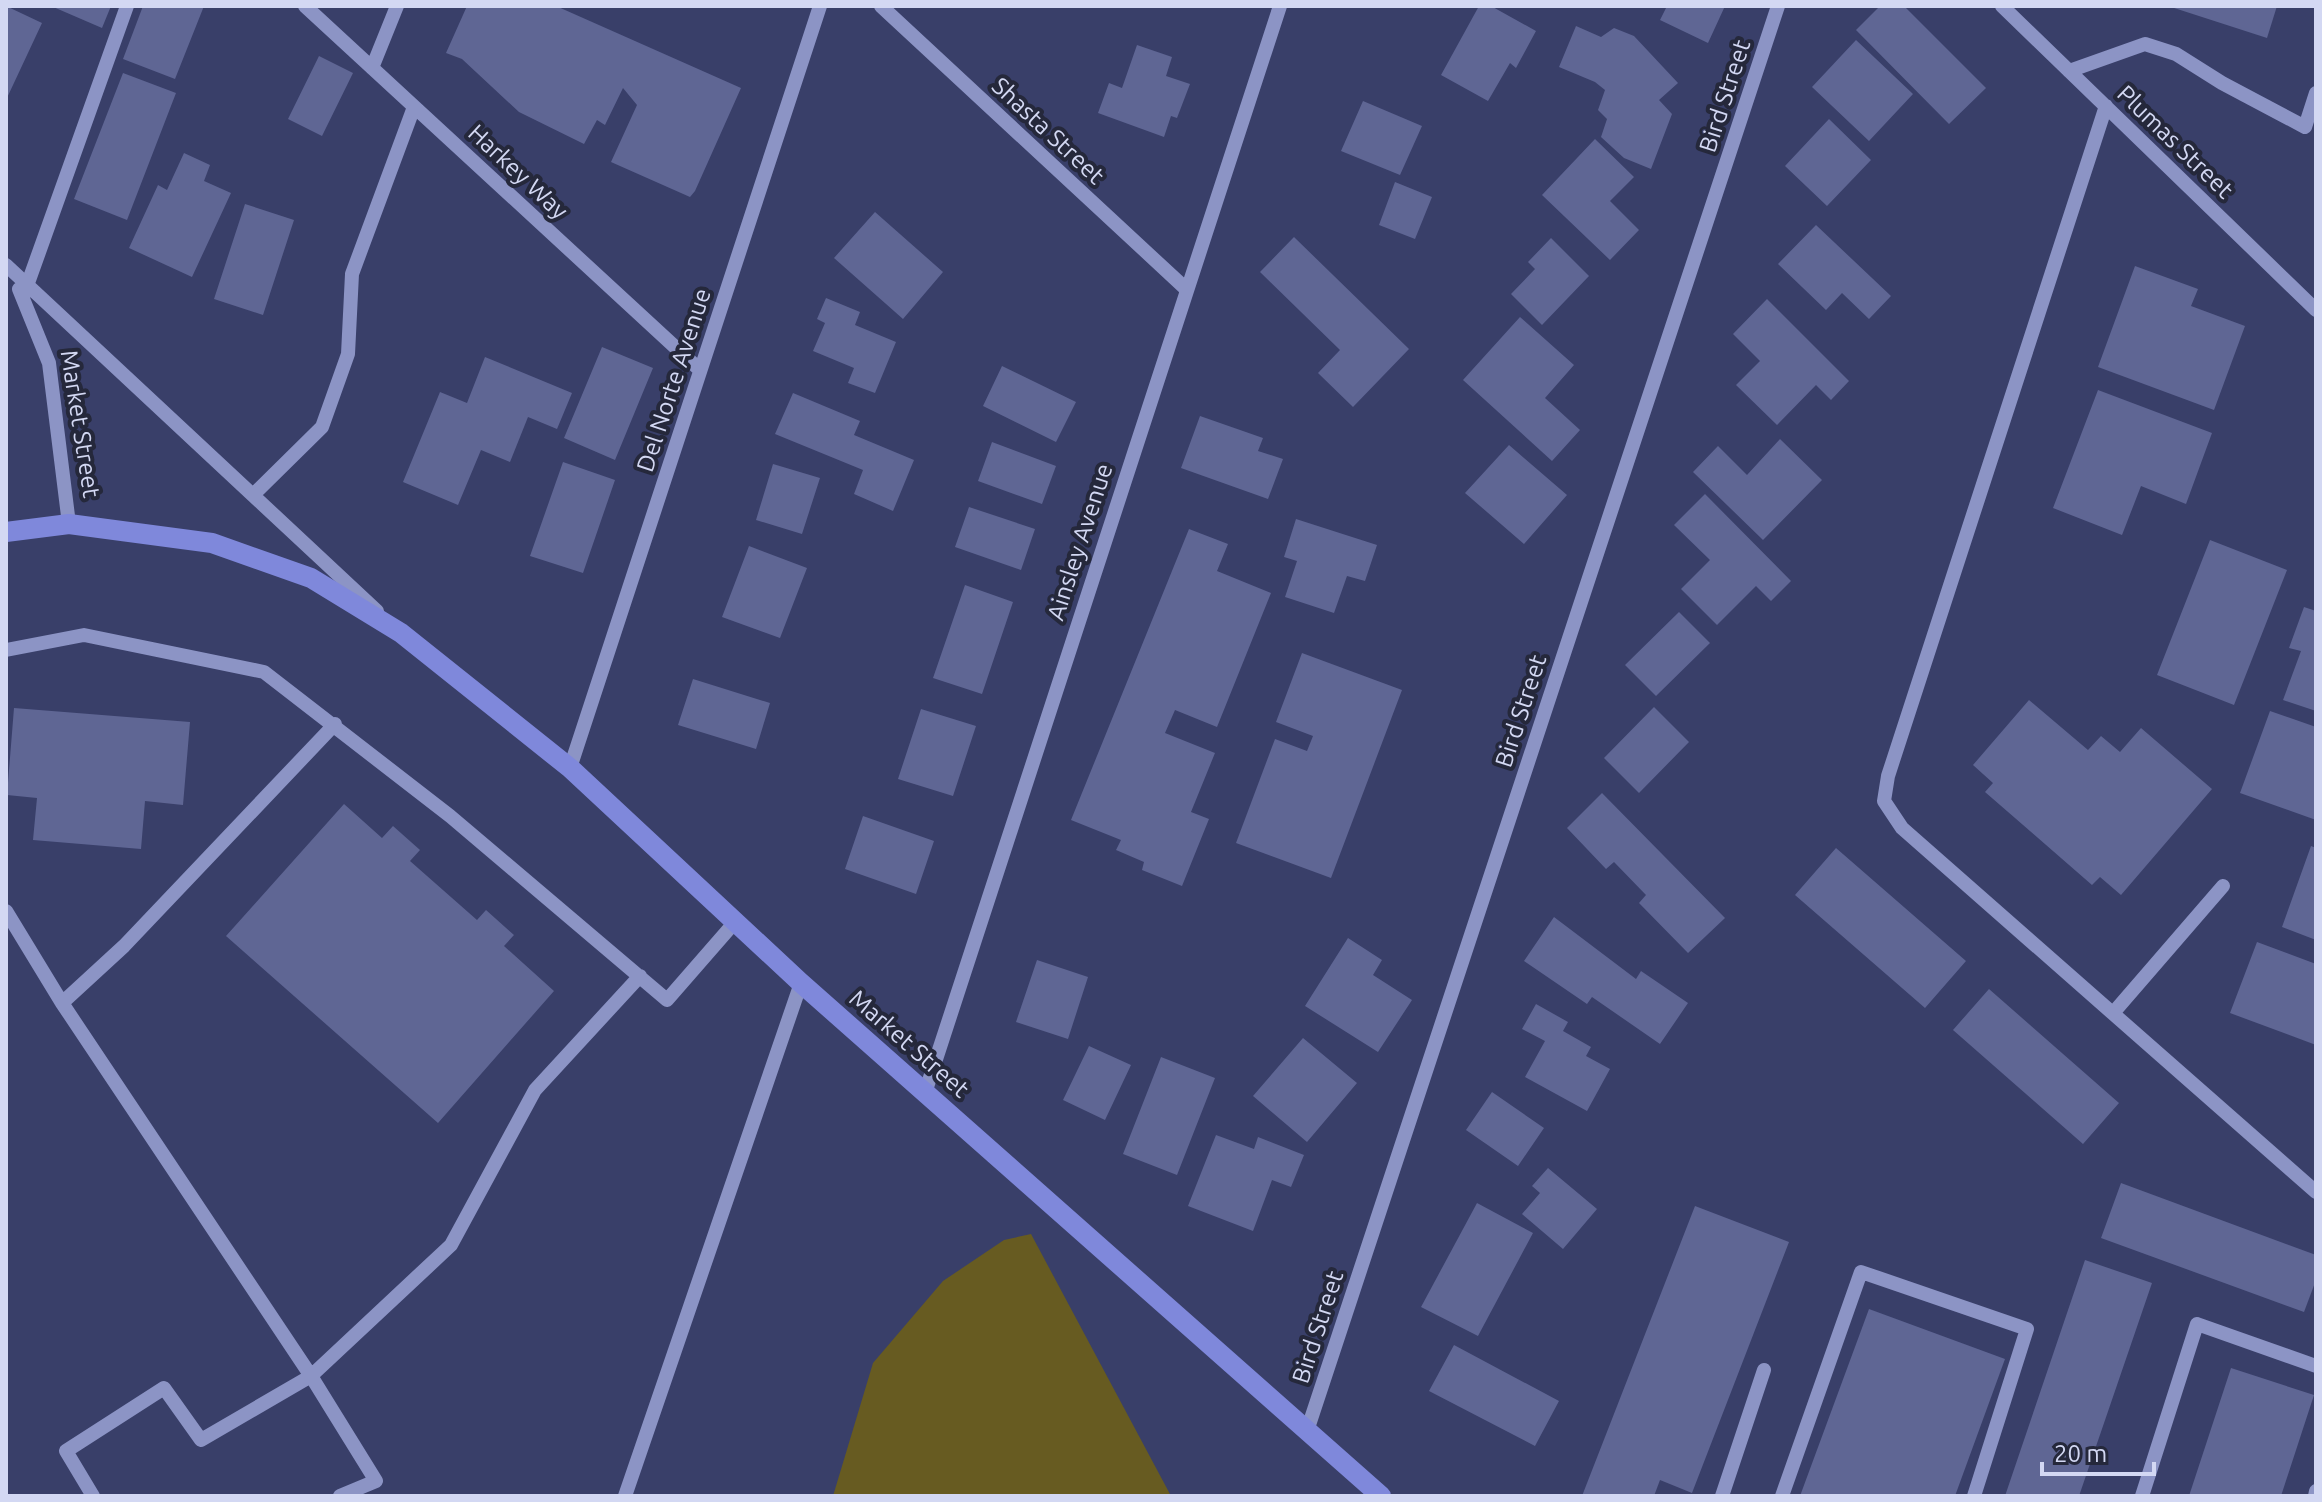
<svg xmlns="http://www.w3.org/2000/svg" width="2322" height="1502" viewBox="0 0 2322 1502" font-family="Ubuntu,sans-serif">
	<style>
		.green { fill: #675b21 }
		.building { fill: #5f6694 }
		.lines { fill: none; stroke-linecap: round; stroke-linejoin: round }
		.minor { stroke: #8c94c5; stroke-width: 14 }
		.major { stroke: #7f88db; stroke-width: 20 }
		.labels { text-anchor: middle; stroke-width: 8; stroke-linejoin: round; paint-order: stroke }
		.street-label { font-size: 24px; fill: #d3d8f3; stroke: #25283b }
	</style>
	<rect width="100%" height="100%" fill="#393f69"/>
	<path class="green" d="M1031,1234L1171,1496H833L873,1363L943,1281L1004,1240Z"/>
	<path class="building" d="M6,6L42,23L6,100Z
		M51,6H111L102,28Z
		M143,6H204L175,79L123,59Z
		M467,6H556L741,88L695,191L690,197L611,162L637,105L623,88L605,125L597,120L584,144L519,112L462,59L446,53Z
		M1479,6H1491L1536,31L1516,68L1510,63L1488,101L1441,75Z
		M1667,6H1725L1708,43L1660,20Z
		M1880,6H1904L1986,88L1949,124L1856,30Z
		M2168,6H2277L2267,38Z
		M1576,26L1601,37L1614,28L1634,36L1678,83L1659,100L1672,114L1651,169L1624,158L1601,137L1607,119L1598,110L1605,90L1595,82L1559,67Z
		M1856,40L1913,94L1869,141L1812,87Z
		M1137,45L1172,57L1166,76L1190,84L1177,118L1171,116L1164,137L1098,113L1109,83L1122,88Z
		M319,56L353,73L322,136L288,119Z
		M123,73L176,93L127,220L74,199Z
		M1363,101L1422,126L1400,175L1341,151Z
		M1829,119L1871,160L1827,206L1785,166Z
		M1595,139L1634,177L1610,201L1639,230L1610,260L1542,195Z
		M184,153L210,165L204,181L231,193L192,277L129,248L158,185L167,190Z
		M1395,182L1432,197L1415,239L1379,225Z
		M245,204L294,220L263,315L214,299Z
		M875,212L943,272L903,319L834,258Z
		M1816,225L1891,296L1869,319L1842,293L1826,310L1778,264Z
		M1294,237L1409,349L1353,407L1318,373L1340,350L1260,272Z
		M1551,238L1589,276L1542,325L1511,294L1535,269L1528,262Z
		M2135,266L2198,289L2191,306L2245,326L2214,410L2098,367Z
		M826,298L860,312L855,325L896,342L875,393L848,383L854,368L813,351L825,323L817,319Z
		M1767,299L1849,381L1831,400L1816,385L1777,425L1736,385L1760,361L1733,334Z
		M1520,317L1574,365L1545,398L1580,430L1552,461L1463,380Z
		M602,347L653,368L615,460L564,438Z
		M485,357L572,393L557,429L528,417L510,462L481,450L458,505L403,482L440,392L467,403Z
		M1002,366L1076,402L1056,442L983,406Z
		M2098,390L2212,433L2186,504L2141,486L2122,535L2053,508Z
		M793,393L860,421L854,435L914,460L893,511L854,494L863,470L775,434Z
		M1200,416L1263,438L1258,451L1283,459L1268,499L1181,468Z
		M1780,439L1822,480L1763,540L1693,472L1718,446L1747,475Z
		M992,442L1056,466L1042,504L978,481Z
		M1509,445L1567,495L1524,544L1465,493Z
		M563,462L615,480L583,573L530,556Z
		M773,464L820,478L802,534L756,520Z
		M1705,494L1791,581L1771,601L1756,586L1717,625L1681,589L1710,560L1674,525Z
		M969,507L1035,529L1021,570L955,547Z
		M1296,519L1377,545L1365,581L1347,576L1334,613L1285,597L1297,561L1284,557Z
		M1189,529L1228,544L1217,571L1271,593L1217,727L1175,710L1165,733L1215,753L1191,812L1209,819L1182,886L1142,870L1144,862L1116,850L1121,840L1071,820Z
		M2210,540L2287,570L2234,705L2157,675Z
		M749,546L807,568L780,638L722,617Z
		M965,585L1013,602L982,694L933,678Z
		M2304,607L2316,611V711L2283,700L2301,651L2289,648Z
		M1679,612L1710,643L1656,696L1625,665Z
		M1302,653L1402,690L1331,878L1236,843L1275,739L1307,751L1313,736L1276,722Z
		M693,679L770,703L756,749L678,725Z
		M2029,700L2088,750L2101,736L2120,752L2141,728L2212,789L2121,895L2100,877L2092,885L1985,792L1993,783L1973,765Z
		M1654,707L1689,742L1639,793L1604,758Z
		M14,708L190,722L183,805L145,801L141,849L33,840L37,798L7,795Z
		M921,709L976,726L953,796L898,779Z
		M2270,711L2316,727V820L2240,793Z
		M1602,793L1725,918L1688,953L1639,903L1646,895L1614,862L1606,869L1567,828Z
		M344,804L382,838L393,826L420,850L410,861L477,920L486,910L514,935L504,946L554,991L438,1123L226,936Z
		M863,816L934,841L916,894L845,869Z
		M2311,846L2316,848V940L2282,927Z
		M1836,848L1966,961L1925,1008L1795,895Z
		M1554,917L1636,979L1641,971L1688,1003L1660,1044L1592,997L1587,1004L1524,961Z
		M1348,938L1382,960L1373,975L1412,1000L1378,1052L1305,1006Z
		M2257,942L2316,964V1045L2230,1013Z
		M1037,960L1088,977L1068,1039L1016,1022Z
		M1989,989L2119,1103L2083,1144L1953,1030Z
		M1536,1004L1568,1022L1563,1031L1591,1047L1586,1056L1610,1069L1587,1111L1525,1077L1545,1041L1522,1029Z
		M1303,1038L1357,1083L1307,1142L1253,1096Z
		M1089,1046L1131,1065L1105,1120L1063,1100Z
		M1161,1057L1215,1078L1177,1175L1123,1154Z
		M1492,1092L1544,1128L1518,1166L1466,1130Z
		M1216,1135L1254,1149L1258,1137L1304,1155L1291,1187L1272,1180L1253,1231L1188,1206Z
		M1548,1168L1597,1209L1563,1249L1522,1214L1540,1193L1532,1186Z
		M2121,1183L2316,1255V1280L2304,1312L2101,1238Z
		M1477,1203L1533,1233L1478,1336L1421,1307Z
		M1695,1206L1789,1242L1692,1493L1660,1480L1654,1496H1582Z
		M2085,1260L2152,1283L2079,1496H2005Z
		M1869,1309L2005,1359L1955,1496H1800Z
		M1454,1345L1559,1401L1535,1446L1429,1391Z
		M2231,1368L2314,1395L2281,1496H2189Z"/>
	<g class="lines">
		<path class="minor" d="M305,6L700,370
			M881,6L1185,288
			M2002,6L2316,310
			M372,68L397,6
			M2069,71L2145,44L2176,54L2222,83L2305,127L2316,93
			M2106,106L1888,776L1884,801L1902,828L2316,1192
			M6,265L377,611
			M19,289L49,363L69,524
			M23,297L127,6
			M253,495L322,427L348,354L352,274L414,107
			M6,650L84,635L264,672L450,816L667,1000L735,922
			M570,768L820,6
			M6,911L62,1003L311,1376L451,1245L535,1090L640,976
			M62,1003L124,946L335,724
			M2114,1012L2223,886
			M925,1093L1280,6
			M1307,1431L1778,6
			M93,1496L66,1451L164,1388L201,1440L311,1376L376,1481L340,1496
			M625,1496L801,983
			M1722,1496L1764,1370
			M1782,1496L1861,1272L2027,1329L1974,1496
			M2142,1496L2197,1324L2316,1366
			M2315,1496L2316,1491"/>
		<path class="major" d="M6,532L69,524L212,543L311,578L401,633L570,768L801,983L1381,1496"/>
	</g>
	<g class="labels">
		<g class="street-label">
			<text transform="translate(1725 96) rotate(-72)" y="8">Bird Street</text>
			<text transform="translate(1048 131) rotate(43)" y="8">Shasta Street</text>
			<text transform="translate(2175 142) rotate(44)" y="8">Plumas Street</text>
			<text transform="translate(518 172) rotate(43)" y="8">Harkey Way</text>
			<text transform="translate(674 380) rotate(-72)" y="8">Del Norte Avenue</text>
			<text transform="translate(80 424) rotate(81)" y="8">Market Street</text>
			<text transform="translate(1080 542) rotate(-72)" y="8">Ainsley Avenue</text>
			<text transform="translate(1521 711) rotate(-72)" y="8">Bird Street</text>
			<text transform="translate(909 1044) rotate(41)" y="8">Market Street</text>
			<text transform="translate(1318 1327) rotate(-72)" y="8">Bird Street</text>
		</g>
	</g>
	<rect width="2322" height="1502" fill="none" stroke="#d3d8f3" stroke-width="16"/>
	<path d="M2042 1462v12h112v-12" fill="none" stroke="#d3d8f3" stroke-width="4"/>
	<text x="2054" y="1462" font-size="24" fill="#d3d8f3" stroke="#25283b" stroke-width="6" paint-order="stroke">20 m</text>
</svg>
